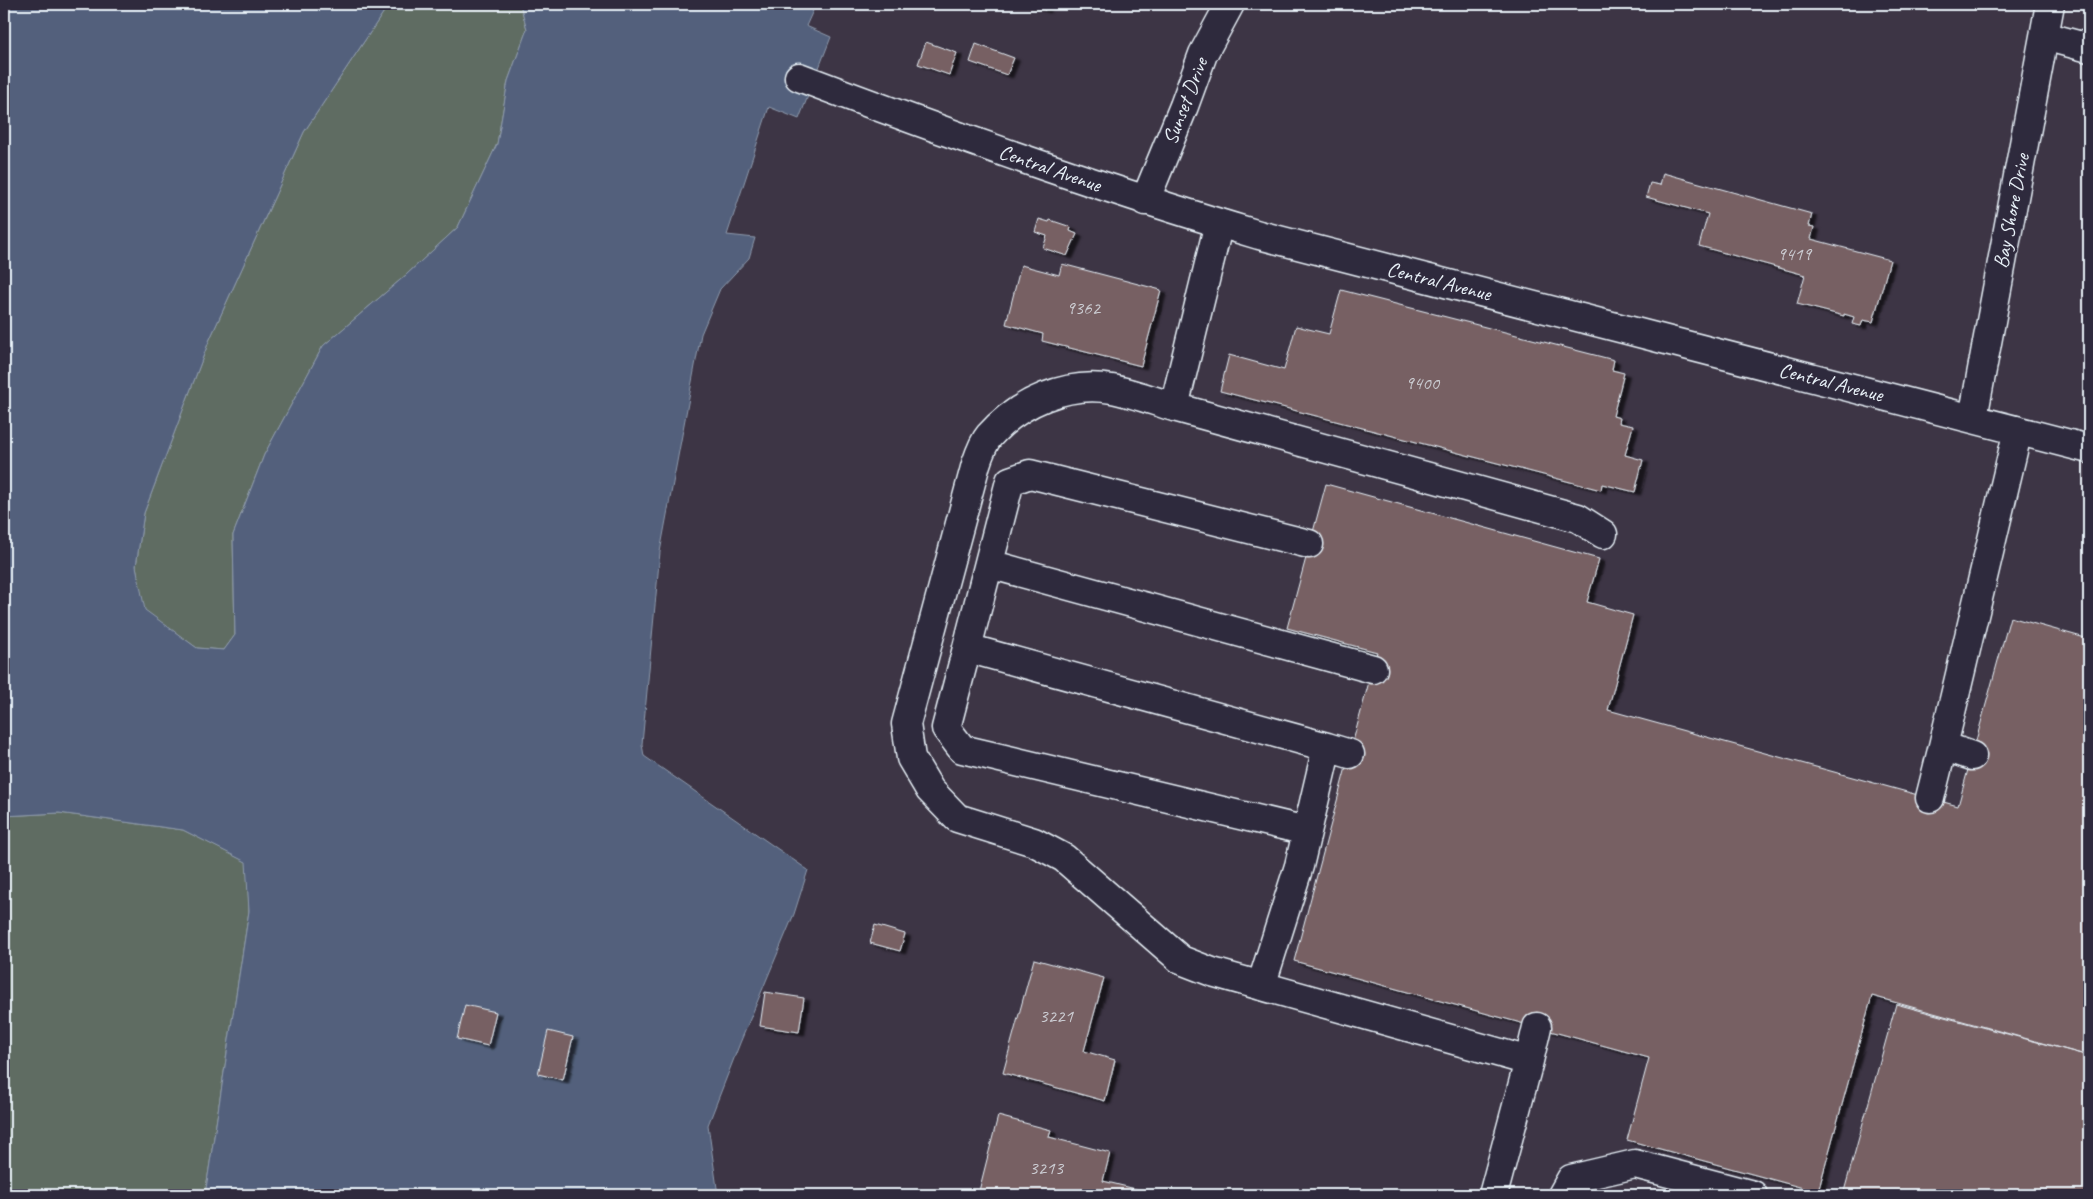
<svg xmlns="http://www.w3.org/2000/svg" width="2093" height="1199" viewBox="0 0 2093 1199" font-family="Caveat,sans-serif">
	<style>
		.green { fill: #5e6c62; stroke: #a3aead }
		.water { fill: #52607b; stroke: #8e9aad }
		.building { fill: #776164; stroke: #e8f1f8; filter: url(#shadow) }
		.lines { fill: none; stroke-linecap: round; stroke-linejoin: round }
		.minor-casing { stroke: #e8f1f8; stroke-width: 31 }
		.minor { stroke: #2f2a3d; stroke-width: 28 }
		.labels { text-anchor: middle; stroke-width: 5; stroke-linejoin: round; paint-order: stroke }
		.number-label { font-size: 19px; fill: #cccdd3 }
		.street-label { font-size: 21px; fill: #e8f1f8; stroke: #2f2a3d }
	</style>
	<defs>
		<filter id="shadow"><feDropShadow dx="5.5" dy="3" stdDeviation="1" flood-color="#0009"/></filter>
	</defs>
	<rect width="100%" height="100%" fill="#3d3545"/>
	<filter id="ink" filterUnits="userSpaceOnUse"><feTurbulence type="fractalNoise" baseFrequency=".02" numOctaves="2"/><feDisplacementMap in="SourceGraphic" scale="10" xChannelSelector="R" yChannelSelector="G"/><feConvolveMatrix kernelMatrix="1 2 1 2 8 2 1 2 1" color-interpolation-filters="sRGB"/></filter>
	<g filter="url(#ink)">
		<path class="green" d="M389,4H520L527,29L508,81L497,144L458,227L406,275L323,346L264,455L233,535L235,635L224,650L197,648L144,610L136,566L144,513L209,341L304,132Z
			M59,813L183,830L247,862L249,911L205,1195H4V816Z"/>
		<path class="water" d="M4,4H389L304,132L209,341L144,513L136,566L145,610L197,648L224,650L235,635L233,535L264,455L323,346L406,275L458,227L497,144L508,81L527,29L520,4H816L806,26L831,37L799,119L769,107L727,235L755,238L749,258L720,289L701,334L660,552L642,744L644,756L808,870L794,914L740,1043L708,1125L718,1195H205L249,911L246,862L183,830L59,813L4,816Z"/>
		<path class="building" d="M1027,4H1047L1045,10Z
			M926,42L957,53L949,75L918,64Z
			M976,44L1014,58L1007,75L970,62Z
			M1663,173L1812,214L1809,226L1814,227L1811,239L1890,260L1873,322L1863,320L1861,326L1852,324L1854,317L1844,314V316L1797,304L1805,275L1699,246L1708,214L1646,197L1650,183L1660,185Z
			M1039,219L1049,222L1050,220L1071,227L1070,231L1077,234L1067,256L1043,248L1047,236L1035,232Z
			M1062,264L1161,290L1141,366L1042,341L1043,334L1006,324L1021,265L1059,275Z
			M1341,290L1614,360L1612,370L1624,373L1613,416L1620,418L1619,423L1633,426L1625,455L1643,460L1635,492L1602,484L1601,490L1220,391L1229,355L1284,370L1296,326L1329,334Z
			M1326,484L1599,559L1587,602L1633,615L1608,710L1958,806L2010,617L2089,639V1056L1872,996L1818,1192L1627,1140L1649,1058L1294,961L1377,652L1287,628Z
			M875,925L905,934L900,951L870,943Z
			M1034,959L1104,978L1084,1051L1115,1060L1105,1101L1003,1073Z
			M765,992L804,998L799,1032L760,1026Z
			M1896,1004L2089,1056V1195H1843Z
			M465,1005L496,1012L488,1046L457,1039Z
			M548,1031L573,1037L563,1080L538,1074Z
			M998,1116L1051,1130L1049,1137L1110,1153L1103,1181L1160,1195H978Z"/>
		<g class="lines">
			<g class="minor-casing">
				<path id="minor" d="M2044,36L2089,48
					M799,77C951,135 1104,189 1259,235L2089,449
					M1145,201L1184,106L1203,54L1230,4
					M1219,223L1174,407L1578,518L1603,534
					M1174,407C1154,401 1133,393 1112,389C1067,381 1019,402 989,436C983,443 979,455 976,464L906,724L911,758L930,790L957,818L1034,842L1064,858L1181,960L1212,972L1529,1061L1493,1195
					M1973,418L2050,4
					M989,564L1373,669
					M967,648L1010,481L1030,474L1309,544
					M1327,747L1350,754
					M1972,756L1943,746L2018,430
					M1930,798L1943,746
					M1261,986L1299,866L1327,747L967,648L946,728L962,749L1307,831
					M1529,1061L1537,1027
					M1562,1195L1571,1179L1635,1164L1753,1195"/>
			</g>
			<use href="#minor" class="minor"/>
		</g>
	</g>
	<g class="labels">
		<g class="number-label">
			<text x="1794" y="260">9419</text>
			<text x="1083" y="314">9362</text>
			<text x="1422" y="389">9400</text>
			<text x="1056" y="1022">3221</text>
			<text x="1046" y="1174">3213</text>
		</g>
		<g class="street-label">
			<text transform="translate(1185 101) rotate(-69)" y="7">Sunset Drive</text>
			<text transform="translate(1050 168) rotate(19)" y="7">Central Avenue</text>
			<text transform="translate(2011 211) rotate(-79)" y="7">Bay Shore Drive</text>
			<text transform="translate(1439 281) rotate(14)" y="7">Central Avenue</text>
			<text transform="translate(1831 382) rotate(14)" y="7">Central Avenue</text>
		</g>
	</g>
	<rect width="2093" height="1199" fill="none" stroke="#2f2a3d" stroke-width="20"/>
	<rect x="10" y="10" width="2073" height="1179" fill="none" stroke="#e8f1f8" stroke-width="2" filter="url(#ink)"/>
</svg>
